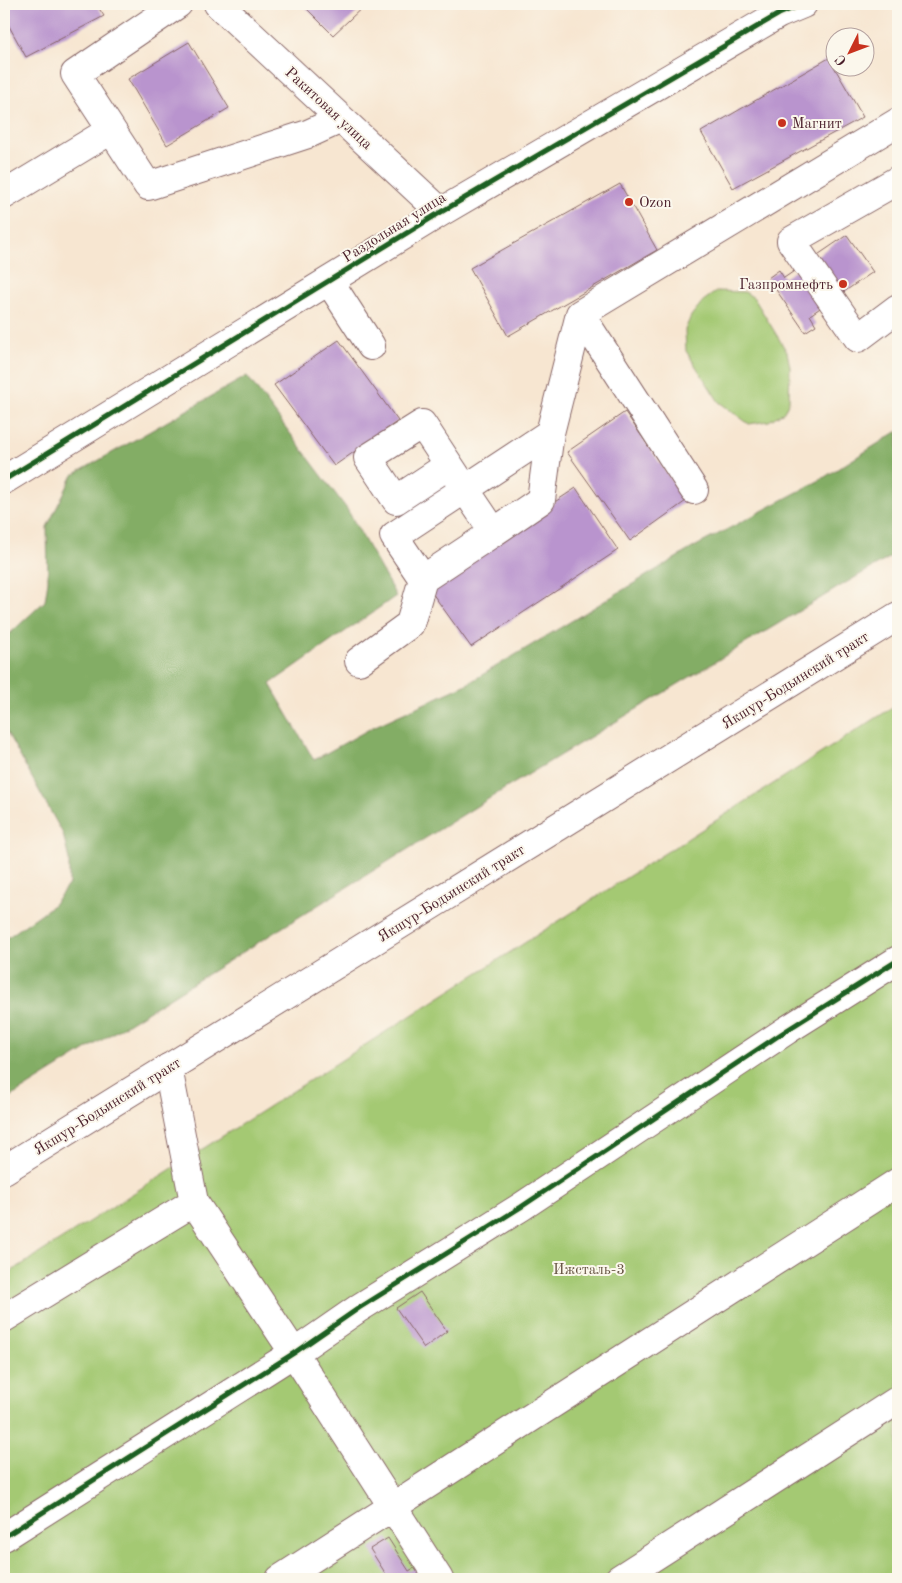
<svg xmlns="http://www.w3.org/2000/svg" width="902" height="1583" viewBox="0 0 902 1583" font-family="'Old Standard TT',serif">
	<style>
		.green { fill: #a4c973; stroke: #77744f }
		.forest { fill: #83ad65; stroke: #666648 }
		.building { fill: #b994ce }
		.lines { fill: none; stroke-linecap: round; stroke-linejoin: round }
		.minor-casing { stroke: #876565; stroke-width: 30 }
		.major-casing { stroke: #876565; stroke-width: 30 }
		.minor { stroke: #fff; stroke-width: 28 }
		.major { stroke: #fff; stroke-width: 28 }
		.cycleway-casing { stroke: #fbf7ec; stroke-width: 8 }
		.cycleway { stroke: #1b5e20; stroke-width: 5 }
		.poi-dot { fill: #c8321e; stroke: #fbf7ec; stroke-width: 2 }
		.labels { text-anchor: middle; stroke-width: 4; stroke-linejoin: round; paint-order: stroke }
		.street-label { font-size: 15px; fill: #4a1f2b; stroke: #fbf7ec }
		.poi-label { font-size: 15px; fill: #4a1f2b; stroke: #fbf7ec; text-anchor: start }
		.park-label { font-size: 15px; fill: #655241; stroke: #fbf7ec }
	</style>
	<rect width="100%" height="100%" fill="#fbf7ec"/>
	<filter id="ink" filterUnits="userSpaceOnUse"><feTurbulence type="fractalNoise" baseFrequency=".02" numOctaves="2"/><feDisplacementMap in="SourceGraphic" scale="10" xChannelSelector="R" yChannelSelector="G"/><feConvolveMatrix kernelMatrix="1 2 1 2 8 2 1 2 1" color-interpolation-filters="sRGB"/></filter>
	<filter id="wash" filterUnits="userSpaceOnUse"><feTurbulence type="fractalNoise" baseFrequency=".0096" numOctaves="4" result="noise"/><feDisplacementMap in="SourceGraphic" scale="20" xChannelSelector="R" yChannelSelector="G"/><feGaussianBlur stdDeviation="1.12" result="paint"/><feColorMatrix in="noise" values="0 0 0 0 0 0 0 0 0 0 0 0 0 0 0 0 0 1.4 0 .05"/><feComposite in="paint" operator="in"/></filter>
	<g filter="url(#wash)">
		<rect width="100%" height="100%" fill="#f7e6d1"/>
		<path class="green" d="M717,291L745,292L754,298L787,352L790,367L789,401L784,412L769,421L749,424L719,402L686,351L685,330L691,316L703,301Z
			M898,704V1579H4V1276Z"/>
		<path class="forest" d="M247,376L347,509L396,596L270,684L314,760L373,727L467,684L694,547L820,480L898,431V553L849,581L506,788L4,1101V940L52,906L69,884V860L63,834L4,727V639L45,601L48,581L47,527L73,475Z"/>
		<g id="blocks">
			<path class="building" d="M5,4H96L104,16L26,57L4,17V5Z
				M302,4H366L333,35Z
				M189,42L229,108L167,145L128,79Z
				M829,58L863,117L733,188L701,132Z
				M620,184L657,250L508,336L470,268Z
				M847,235L873,272L810,315L816,325L805,332L768,278L779,270L784,278Z
				M339,340L398,421L334,466L274,385Z
				M625,412L686,501L630,541L567,452Z
				M576,488L618,550L471,647L427,586Z
				M420,1292L447,1331L424,1348L396,1308Z
				M388,1538L409,1571L416,1567L423,1579H389L370,1549Z"/>
		</g>
	</g>
	<g filter="url(#ink)">
		<use href="#blocks" fill-opacity="0" stroke="#876565" stroke-width="1"/>
		<g class="lines">
			<g class="minor-casing">
				<path id="minor" d="M178,4L75,74L148,186L308,134L341,119
					M218,4L441,212
					M898,180L791,241L858,338L898,308
					M4,195L111,130
					M329,281L371,346
					M580,314L694,490
					M449,465L396,500L368,458L422,424C446,460 469,496 494,532L541,500L550,433L580,314L898,122
					M4,480L441,212L779,14L803,4
					M423,579L394,536L550,433
					M359,661L410,624L423,579L494,532
					M168,1068L194,1202L294,1353L439,1579
					M4,1318L194,1202
					M4,1537L294,1353L359,1308L521,1207L787,1030L898,960
					M280,1579L898,1182
					M619,1579L898,1400"/>
			</g>
			<g class="major-casing">
				<path id="major" d="M4,1170L898,616"/>
			</g>
			<use href="#minor" class="minor"/>
			<use href="#major" class="major"/>
			<g class="cycleway-casing">
				<path id="cycleway" d="M4,480L441,212L779,14L803,4
					M4,1537L294,1353L359,1308L521,1207L787,1030L898,960"/>
			</g>
			<use href="#cycleway" class="cycleway"/>
		</g>
	</g>
	<g class="poi-dot">
		<circle cx="782" cy="123" r="5"/>
		<circle cx="629" cy="202" r="5"/>
		<circle cx="843" cy="284" r="5"/>
	</g>
	<g class="labels">
		<g class="street-label">
			<text transform="translate(329 108) rotate(43)" y="5">Ракитовая улица</text>
			<text transform="translate(394 227) rotate(-32)" y="5">Раздольная улица</text>
			<text transform="translate(795 680) rotate(-32)" y="5">Якшур-Бодьинский тракт</text>
			<text transform="translate(451 893) rotate(-32)" y="5">Якшур-Бодьинский тракт</text>
			<text transform="translate(107 1106) rotate(-32)" y="5">Якшур-Бодьинский тракт</text>
		</g>
		<g class="poi-label">
			<text x="792" y="128">Магнит</text>
			<text x="639" y="207">Ozon</text>
			<text x="833" y="289" text-anchor="end">Газпромнефть</text>
		</g>
		<g class="park-label">
			<text x="589" y="1274">Ижсталь-3</text>
		</g>
	</g>
	<rect width="902" height="1583" fill="none" stroke="#fbf7ec" stroke-width="20"/>
	<g transform="translate(850 52) rotate(228)"><circle r="24" fill="#fbf7ec" stroke="#b4a19f"/>
	<path d="M0-4L9 19L0 12L-9 19Z" fill="#c8321e"/>
	<text y="-8" font-size="14" font-weight="bold" text-anchor="middle" fill="#4a1f2b">С</text>
	</g>
</svg>
